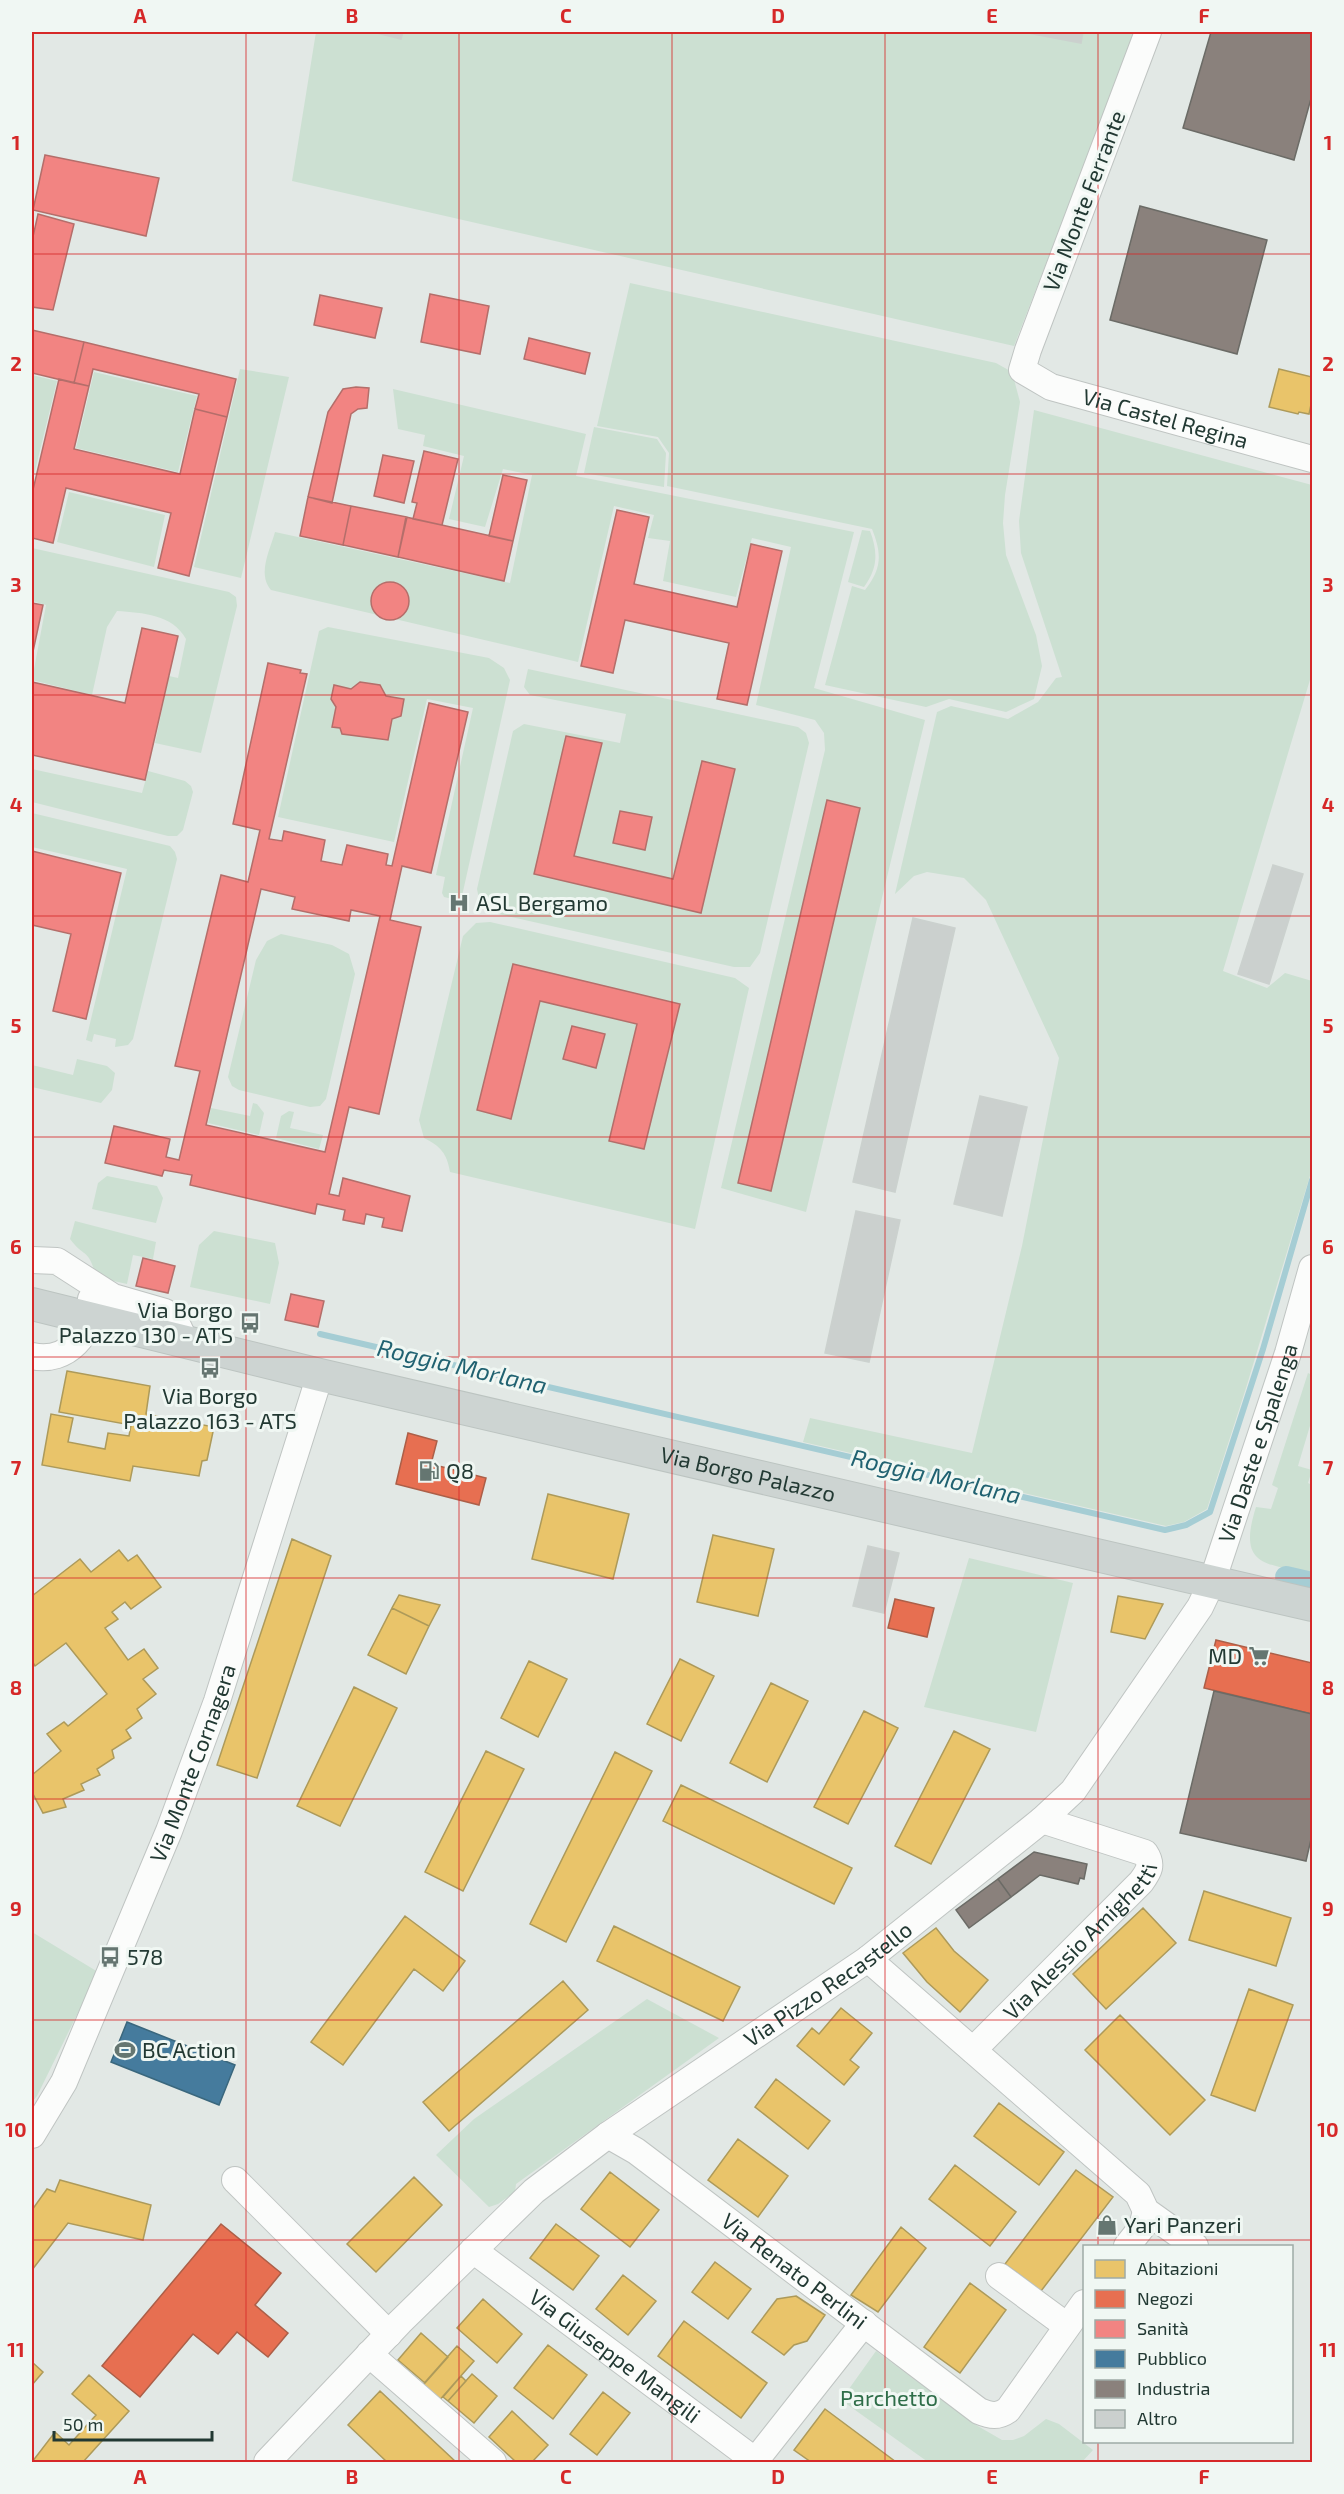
<svg xmlns="http://www.w3.org/2000/svg" width="1344" height="2494" viewBox="0 0 1344 2494" font-family="'Exo 2',sans-serif">
	<style>
		.green { fill: #cce0d2 }
		.homes { fill: #e9c46a; stroke: #ad9a5a; stroke-width: 1.5 }
		.shops { fill: #e76f51; stroke: #ac5f48; stroke-width: 1.5 }
		.health { fill: #f28482; stroke: #b46e6a; stroke-width: 1.5; fill-rule: evenodd }
		.public { fill: #457b9d; stroke: #3a677d; stroke-width: 1.5 }
		.industry { fill: #8a817c; stroke: #6b6b66; stroke-width: 1.5 }
		.lines { fill: none; stroke-linecap: round; stroke-linejoin: round }
		.stream { stroke: #a5cdd4; stroke-width: 6 }
		.canal { stroke: #a5cdd4; stroke-width: 22 }
		.building { fill: #cbd0ce; stroke: #cbd1ce; stroke-width: 1.5 }
		.minor-casing { stroke: #bfc4c2; stroke-width: 28 }
		.major-casing { stroke: #bcc4c1; stroke-width: 34 }
		.minor { stroke: #fbfcfb; stroke-width: 26 }
		.major { stroke: #cdd4d2; stroke-width: 32 }
		.grid { fill: none; stroke: #d62828; stroke-width: 1.5; stroke-opacity: 0.55 }
		.labels { text-anchor: middle; stroke-width: 6; stroke-linejoin: round; paint-order: stroke }
		.street-label { font-size: 22px; fill: #223933; stroke: #f0f7f3 }
		.poi-label { font-size: 22px; fill: #223933; stroke: #f0f7f3; text-anchor: start }
		.park-label { font-size: 22px; fill: #2e6d48; stroke: #f0f7f3 }
		.water-label { font-size: 24px; font-style: italic; fill: #206271; stroke: #f0f7f3 }
		.neatline { fill: none; stroke: #d62828; stroke-width: 2 }
		.grid-label { font-size: 20px; text-anchor: middle; font-weight: bold; fill: #d62828 }
	</style>
	<rect width="100%" height="100%" fill="#e2e8e5"/>
	<path class="green" d="M316,32H1136L1014,346L292,181Z
		M630,283L996,363L1012,372L1020,402L1005,495L1003,523L1006,555L1036,635L1042,666L1034,699L1006,712L949,699L926,707L825,685L852,586L865,590C882,568 882,554 872,529L667,486L669,453L658,437L597,426Z
		M240,369L289,377L241,578L194,567Z
		M94,372L197,396L178,472L76,448Z
		M32,375L57,381L32,483Z
		M393,389L586,434L576,476L854,532L814,688L925,720L806,1212L721,1188L825,750L824,733L815,720L756,705L791,547L752,538L736,597L663,581L670,541L648,538L654,515L614,506L578,662L271,590C257,574 270,550 275,532L510,583L532,475L503,469L485,527L449,519L464,456L423,446L425,435L398,429Z
		M1034,410L1312,485V673L1223,971L1267,988L1285,973L1312,981V1169L1246,1388L1207,1509L1184,1522L1166,1526L803,1442L810,1418L972,1453L1022,1246L1059,1058L986,900L964,878L927,872L914,876L895,894L937,712L951,706L1008,719L1038,702L1056,678L1062,677L1021,553L1019,521Z
		M594,427L657,439L666,453L664,487L584,473Z
		M69,492L165,515L154,567L57,542Z
		M862,530L870,531C878,552 878,568 864,587L848,582Z
		M32,548L229,592L236,597L237,606L201,753L155,743L169,676L178,678L186,639C172,614 143,613 117,611L107,627L92,695L32,680L46,605L32,601Z
		M328,627L489,658L504,668L510,680L462,896L457,900L444,897L442,893L445,877L436,875L473,708L427,699L394,842L278,817L319,631Z
		M528,669L798,727L806,733L809,743L760,953L750,967H734L489,912L480,904L477,889L513,731L524,724L620,743L626,714L530,695L524,687Z
		M32,769L142,793L148,771L185,781L191,786L193,792L183,830L177,836H168L32,802Z
		M32,813L170,846L175,852L177,859L133,1039L128,1045L115,1047L116,1039L94,1034L92,1042L86,1040L127,869L32,847Z
		M490,922L735,978L749,988L695,1229L450,1172C447,1153 440,1146 424,1138L419,1120L463,936L476,923Z
		M281,934L332,945L349,954L355,974L326,1099L320,1106L310,1107L239,1090L232,1086L228,1077L256,960L267,941Z
		M77,1059L107,1066L115,1073L112,1090L101,1103L32,1087V1065L73,1075Z
		M253,1103L257,1104L264,1113L259,1135L208,1123L211,1108L250,1116Z
		M289,1111L294,1112L290,1128L323,1135L319,1149L276,1138L281,1116Z
		M107,1176L157,1186L163,1198L156,1223L92,1209L98,1183Z
		M75,1221L156,1242L153,1259L133,1255L127,1284L96,1277C89,1248 84,1258 70,1239Z
		M214,1231L275,1243L279,1263L270,1304L190,1287L199,1245Z
		M1308,1373L1312,1375V1419L1298,1466L1312,1470L1308,1483L1312,1485V1574C1265,1563 1237,1567 1256,1507L1271,1509L1278,1488L1272,1485Z
		M969,1558L1073,1583L1036,1732L924,1707Z
		M32,1932L98,1972L37,2096L32,2102Z
		M647,1999L719,2038L516,2184L515,2192L498,2204L489,2207L436,2155L474,2119Z
		M876,2351L976,2425L1002,2440H1013L1024,2436L1046,2419L1059,2424L1093,2450L1082,2462H928L841,2400Z"/>
	<path class="homes" d="M1279,369L1312,377V400L1309,414L1299,412L1298,414L1269,407Z
		M67,1371L150,1386L146,1414L214,1427L207,1460L202,1461L199,1476L133,1466L130,1481L42,1465L51,1414L73,1418L68,1442L105,1449L108,1433L129,1436L131,1425L59,1412Z
		M548,1494L629,1514L613,1579L532,1559Z
		M713,1535L774,1549L758,1616L697,1602Z
		M292,1539L331,1556L257,1778L217,1765Z
		M119,1550L128,1561L137,1555L161,1587L131,1609L125,1602L112,1612L118,1619L105,1628L128,1660L144,1649L158,1668L143,1679L156,1694L137,1709L142,1718L126,1730L131,1738L112,1750L114,1758L97,1769L100,1775L81,1784L84,1790L63,1799L66,1807L43,1813L32,1792V1775L61,1751L47,1734L64,1722L68,1726L107,1694L66,1643L35,1666L32,1661V1596L80,1559L91,1572Z
		M399,1595L440,1605L429,1626L392,1608Z
		M1118,1596L1163,1604L1145,1639L1111,1632Z
		M392,1608L429,1626L406,1674L368,1655Z
		M680,1659L714,1676L681,1741L647,1724Z
		M529,1661L567,1679L538,1737L501,1718Z
		M771,1683L808,1701L767,1782L730,1763Z
		M354,1687L397,1708L340,1826L297,1806Z
		M864,1711L898,1728L848,1824L814,1807Z
		M954,1731L990,1749L931,1864L895,1846Z
		M486,1751L524,1769L463,1891L425,1872Z
		M615,1752L652,1771L566,1942L530,1924Z
		M681,1785L852,1868L834,1904L663,1821Z
		M1204,1891L1291,1918L1276,1966L1189,1940Z
		M1143,1908L1176,1943L1106,2009L1073,1974Z
		M405,1916L465,1961L443,1991L414,1969L343,2065L311,2042Z
		M614,1926L740,1987L723,2021L597,1961Z
		M936,1928L954,1951L988,1980L960,2012L927,1982L903,1953Z
		M563,1981L588,2010L449,2131L423,2102Z
		M1249,1989L1293,2005L1255,2111L1211,2095Z
		M841,2008L872,2033L850,2060L859,2067L844,2085L797,2046L812,2028L819,2034Z
		M1120,2015L1205,2100L1170,2135L1085,2050Z
		M776,2079L830,2121L808,2149L755,2107Z
		M999,2103L1064,2152L1039,2185L974,2136Z
		M738,2139L788,2176L758,2217L708,2180Z
		M955,2165L1016,2212L990,2246L929,2199Z
		M1076,2170L1113,2197L1041,2291L1005,2264Z
		M610,2172L659,2210L630,2247L581,2209Z
		M414,2177L442,2205L376,2272L347,2244Z
		M60,2180L151,2205L143,2240L68,2223L32,2270V2210L47,2189L55,2192Z
		M556,2224L599,2256L573,2290L530,2258Z
		M901,2227L926,2248L878,2312L851,2295Z
		M715,2262L751,2289L728,2319L692,2292Z
		M623,2275L656,2301L628,2335L596,2309Z
		M970,2283L1006,2310L960,2373L924,2347Z
		M796,2296L825,2315L807,2341L794,2345L784,2355L752,2332L777,2299Z
		M483,2299L522,2334L497,2363L457,2328Z
		M684,2321L767,2383L741,2418L658,2356Z
		M421,2333L448,2357L425,2383L398,2360Z
		M548,2345L587,2375L553,2419L514,2388Z
		M457,2346L474,2361L437,2403L420,2388Z
		M32,2362L43,2372L32,2385Z
		M472,2374L497,2396L474,2423L448,2401Z
		M89,2375L129,2411L83,2462H32L55,2432L69,2445L96,2415L72,2394Z
		M461,2376L466,2381L448,2401L443,2397Z
		M380,2391L456,2462H387L348,2425Z
		M603,2392L630,2413L597,2455L570,2434Z
		M825,2409L896,2462H811L794,2450Z
		M512,2411L548,2445L532,2462H516L489,2437Z"/>
	<path class="shops" d="M408,1433L437,1441L431,1464L486,1478L479,1505L396,1484Z
		M895,1599L934,1608L927,1637L888,1628Z
		M1216,1640L1312,1663V1714L1204,1688Z
		M221,2224L281,2273L255,2305L288,2333L268,2357L237,2332L218,2354L193,2334L140,2397L102,2366Z"/>
	<path class="health" d="M45,155L159,178L146,236L33,210Z
		M38,214L74,224L53,310L32,307V241Z
		M430,294L489,306L480,354L421,342Z
		M320,295L382,308L375,338L314,325Z
		M32,330L84,342L74,383L32,373Z
		M529,338L590,353L585,374L524,359Z
		M84,342L236,379L227,417L195,409L199,394L93,369L89,386L74,383Z
		M59,379L89,386L74,449L180,474L195,409L227,417L189,576L158,568L171,513L66,488L53,543L32,538V494Z
		M356,387L369,388L367,408L358,409L351,414L332,503L308,497L328,412L343,389Z
		M424,451L458,459L442,525L413,519L417,503L412,502Z
		M383,455L414,461L404,503L374,496Z
		M503,475L527,480L513,541L489,536Z
		M308,497L351,506L343,545L300,536Z
		M351,506L407,517L398,557L343,545Z
		M617,510L649,517L634,584L737,607L751,544L782,551L747,705L717,699L729,643L625,620L613,673L581,666Z
		M406,517L513,541L504,581L398,557Z
		M371 601a19 19 0 1 1 38 0a19 19 0 1 1-38 0Z
		M32,603L43,605L32,656Z
		M142,628L178,636L145,780L32,755V682L125,703Z
		M268,663L301,670L300,673L307,674L269,839L282,841L284,831L325,840L321,861L342,865L347,845L388,854L386,865L392,866L429,703L468,712L431,873L402,866L390,920L421,927L379,1114L349,1107L329,1194L339,1196L343,1178L410,1196L402,1231L382,1227L384,1218L366,1214L364,1224L343,1220L345,1210L317,1204L315,1214L190,1185L192,1175L164,1170L162,1176L105,1163L114,1126L170,1139L166,1157L179,1160L200,1071L175,1066L221,875L248,882L260,830L233,824ZM261,889L295,897L292,909L349,921L351,910L380,916L325,1152L206,1125Z
		M360,682L380,685L386,696L404,699L401,716L392,719L388,740L342,734L340,728L332,727L336,707L331,699L334,685L351,689Z
		M566,736L602,743L574,856L673,879L702,761L735,769L701,913L534,874Z
		M827,800L860,808L771,1191L738,1183Z
		M620,811L652,817L645,850L613,843Z
		M32,851L121,873L86,1019L53,1011L71,934L32,925V927Z
		M513,964L680,1004L644,1149L609,1141L637,1024L540,1001L511,1119L477,1110Z
		M572,1026L605,1034L596,1068L563,1059Z
		M143,1258L175,1266L168,1293L136,1286Z
		M291,1294L324,1301L318,1327L285,1320Z"/>
	<path class="public" d="M127,2022L235,2065L219,2105L111,2062Z"/>
	<path class="industry" d="M1211,32H1312V95L1294,160L1183,128Z
		M1140,206L1267,240L1237,354L1110,320Z
		M1214,1691L1312,1714V1835L1306,1861L1180,1833Z
		M1034,1852L1087,1864L1084,1879L1080,1878L1078,1884L1040,1875L1011,1897L998,1879Z
		M998,1879L1011,1897L969,1928L956,1910Z"/>
	<g class="lines">
		<path class="stream" d="M320,1334L1165,1530L1186,1525L1210,1512L1263,1349L1312,1180"/>
		<path class="canal" d="M1286,1577L1312,1583"/>
	</g>
	<path class="building" d="M373,32H403L401,39Z
		M1023,32H1083L1081,43Z
		M1273,865L1303,874L1269,984L1238,974Z
		M913,918L955,928L895,1192L853,1182Z
		M980,1096L1027,1107L1002,1216L954,1204Z
		M856,1211L900,1220L869,1362L825,1353Z
		M868,1546L899,1553L884,1613L853,1606Z"/>
	<g class="lines">
		<g class="minor-casing">
			<g id="minor">
				<path id="s1" d="M1148,32L1028,350L1022,370L1051,387L1312,459"/>
				<path d="M32,1260L57,1261L113,1297L165,1312L176,1322L185,1341"/>
				<path d="M32,1356C67,1364 94,1333 91,1299"/>
				<path d="M868,1959L1138,2194L1146,2211L1195,2246"/>
				<path id="s2" d="M973,2050L1141,1882C1149,1871 1153,1865 1145,1853L1042,1820"/>
				<path id="s3" d="M32,2135L64,2082L169,1831L217,1701L320,1375"/>
				<path id="s4" d="M608,2135L636,2151L979,2411C991,2416 998,2417 1008,2410L1084,2303"/>
				<path d="M235,2180L389,2334"/>
				<path d="M1127,2246L1142,2227L1146,2211"/>
				<path id="s5" d="M473,2250L757,2462"/>
				<path d="M999,2276L1067,2326"/>
				<path d="M369,2354L493,2462"/>
				<path d="M755,2461L864,2323"/>
				<path id="s6" d="M267,2462L400,2322L534,2191L608,2135L868,1959L1042,1820L1073,1791L1200,1607L1212,1582L1288,1353L1312,1268"/>
			</g>
		</g>
		<g class="major-casing">
			<g id="major">
				<path id="s7" d="M32,1304L320,1375L1312,1605"/>
			</g>
		</g>
		<use href="#minor" class="minor"/>
		<use href="#major" class="major"/>
	</g>
	<path class="grid" d="M246,32V2462M459,32V2462M672,32V2462M885,32V2462M1098,32V2246M32,254H1312M32,474H1312M32,695H1312M32,916H1312M32,1137H1312M32,1357H1312M32,1578H1312M32,1799H1312M32,2020H1312M32,2240H1312M1098,2442V2462"/>
	<defs>
		<g id="hospital-bare" transform="scale(1.62)"><path d="M-5-5h3v3.5h4V-5h3V5h-3V1.5h-4V5h-3Z" fill="#657671" stroke="#f0f7f3" stroke-width="2.5" paint-order="stroke"/></g>
		<g id="bus-bare" transform="scale(1.62)"><path d="M-5-6H5V4H4V6H2V4H-2V6H-4V4H-5ZM-3.5-4V0h7V-4ZM-3.5 1.2v1.5H-2V1.2ZM2 1.2v1.5H3.5V1.2Z" fill="#657671" stroke="#f0f7f3" stroke-width="2.5" paint-order="stroke"/></g>
		<g id="fuel-bare" transform="scale(1.62)"><path d="M-5.5-6h7V0h2V4h1.3V-2.5L3-4.5l.8-.8L6-3V5H2.5V1h-1V6h-7ZM-4.2-4.7v3.2H.2V-4.7Z" fill="#657671" stroke="#f0f7f3" stroke-width="2.5" paint-order="stroke"/></g>
		<g id="supermarket-bare" transform="scale(1.62)"><path d="M-6-5.5h2.5l.6 2H6L4.5 2H-2.5L-4.4-4H-6ZM-1.5 3.2a1.3 1.3 0 1 0 .1 0ZM3 3.2a1.3 1.3 0 1 0 .1 0Z" fill="#657671" stroke="#f0f7f3" stroke-width="2.5" paint-order="stroke"/></g>
		<g id="stadium-bare" transform="scale(1.62)"><path d="M0-5a6.5 5 0 1 0 0 10a6.5 5 0 1 0 0-10ZM-3.5-1.8h7v3.6h-7Z" fill="#657671" stroke="#f0f7f3" stroke-width="2.5" paint-order="stroke"/></g>
		<g id="shop-bare" transform="scale(1.62)"><path d="M-5-2.5h2.3a2.7 3.5 0 0 1 5.4 0H5L5.5 6h-11ZM-1.5-2.5h3a1.5 2.3 0 0 0-3 0Z" fill="#657671" stroke="#f0f7f3" stroke-width="2.5" paint-order="stroke"/></g>
	</defs>
	<g fill-rule="evenodd">
		<use href="#hospital-bare" x="459" y="903"/>
		<use href="#bus-bare" x="250" y="1323"/>
		<use href="#bus-bare" x="210" y="1368"/>
		<use href="#fuel-bare" x="429" y="1471"/>
		<use href="#supermarket-bare" x="1259" y="1656"/>
		<use href="#bus-bare" x="110" y="1957"/>
		<use href="#stadium-bare" x="125" y="2050"/>
		<use href="#shop-bare" x="1107" y="2225"/>
	</g>
	<g class="labels">
		<g class="street-label">
			<text transform="translate(1084 201) rotate(-69)" y="8">Via Monte Ferrante</text>
			<text dy="8" stroke="none"><textPath href="#s1" startOffset="513">Via Castel Regina</textPath></text>
			<text dy="8" stroke="none"><textPath href="#s6" startOffset="1450">Via Daste e Spalenga</textPath></text>
			<text dy="8" stroke="none"><textPath href="#s7" startOffset="736">Via Borgo Palazzo</textPath></text>
			<text dy="8" stroke="none"><textPath href="#s3" startOffset="406">Via Monte Cornagera</textPath></text>
			<text dy="8" stroke="none"><textPath href="#s2" startOffset="153">Via Alessio Amighetti</textPath></text>
			<text dy="8" stroke="none"><textPath href="#s6" startOffset="740">Via Pizzo Recastello</textPath></text>
			<text dy="8" stroke="none"><textPath href="#s4" startOffset="231">Via Renato Perlini</textPath></text>
			<text dy="8" stroke="none"><textPath href="#s5" startOffset="177">Via Giuseppe Mangili</textPath></text>
		</g>
		<g class="poi-label">
			<text x="476" y="911">ASL Bergamo</text>
			<text x="233" y="1318" text-anchor="end">Via Borgo<tspan x="233" dy="25">Palazzo 130 - ATS</tspan></text>
			<text x="210" y="1404" text-anchor="middle">Via Borgo<tspan x="210" dy="25">Palazzo 163 - ATS</tspan></text>
			<text x="446" y="1479">Q8</text>
			<text x="1242" y="1664" text-anchor="end">MD</text>
			<text x="127" y="1965">578</text>
			<text x="142" y="2058">BC Action</text>
			<text x="1124" y="2233">Yari Panzeri</text>
		</g>
		<g class="park-label">
			<text x="889" y="2406">Parchetto</text>
		</g>
		<g class="water-label">
			<text transform="translate(462 1367) rotate(13)" y="8">Roggia Morlana</text>
			<text transform="translate(936 1477) rotate(13)" y="8">Roggia Morlana</text>
		</g>
	</g>
	<rect width="1344" height="2494" fill="none" stroke="#f0f7f3" stroke-width="66"/>
	<rect x="1083" y="2245" width="210" height="198" fill="#f0f7f3" stroke="#9eaba6" stroke-width="1.5"/>
	<rect x="1095" y="2260" width="30" height="18" fill="#e9c46a" stroke="#9eaba6" stroke-width="1.5"/>
	<text x="1137" y="2275" font-size="18" fill="#223933">Abitazioni</text>
	<rect x="1095" y="2290" width="30" height="18" fill="#e76f51" stroke="#9eaba6" stroke-width="1.5"/>
	<text x="1137" y="2305" font-size="18" fill="#223933">Negozi</text>
	<rect x="1095" y="2320" width="30" height="18" fill="#f28482" stroke="#9eaba6" stroke-width="1.5"/>
	<text x="1137" y="2335" font-size="18" fill="#223933">Sanità</text>
	<rect x="1095" y="2350" width="30" height="18" fill="#457b9d" stroke="#9eaba6" stroke-width="1.5"/>
	<text x="1137" y="2365" font-size="18" fill="#223933">Pubblico</text>
	<rect x="1095" y="2380" width="30" height="18" fill="#8a817c" stroke="#9eaba6" stroke-width="1.5"/>
	<text x="1137" y="2395" font-size="18" fill="#223933">Industria</text>
	<rect x="1095" y="2410" width="30" height="18" fill="#cbd0ce" stroke="#9eaba6" stroke-width="1.5"/>
	<text x="1137" y="2425" font-size="18" fill="#223933">Altro</text>
	<path d="M54 2431v9h158v-9" fill="none" stroke="#223933" stroke-width="3"/>
	<text x="63" y="2431" font-size="18" fill="#223933" stroke="#f0f7f3" stroke-width="4.5" paint-order="stroke">50 m</text>
	<rect x="33" y="33" width="1278" height="2428" class="neatline"/>
	<g class="grid-label">
		<text x="140" y="23">A</text>
		<text x="352" y="23">B</text>
		<text x="566" y="23">C</text>
		<text x="778" y="23">D</text>
		<text x="992" y="23">E</text>
		<text x="1204" y="23">F</text>
		<text x="16" y="150">1</text>
		<text x="1328" y="150">1</text>
		<text x="16" y="371">2</text>
		<text x="1328" y="371">2</text>
		<text x="16" y="592">3</text>
		<text x="1328" y="592">3</text>
		<text x="16" y="812">4</text>
		<text x="1328" y="812">4</text>
		<text x="16" y="1033">5</text>
		<text x="1328" y="1033">5</text>
		<text x="16" y="1254">6</text>
		<text x="1328" y="1254">6</text>
		<text x="16" y="1475">7</text>
		<text x="1328" y="1475">7</text>
		<text x="16" y="1695">8</text>
		<text x="1328" y="1695">8</text>
		<text x="16" y="1916">9</text>
		<text x="1328" y="1916">9</text>
		<text x="16" y="2137">10</text>
		<text x="1328" y="2137">10</text>
		<text x="16" y="2357">11</text>
		<text x="1328" y="2357">11</text>
		<text x="140" y="2484">A</text>
		<text x="352" y="2484">B</text>
		<text x="566" y="2484">C</text>
		<text x="778" y="2484">D</text>
		<text x="992" y="2484">E</text>
		<text x="1204" y="2484">F</text>
	</g>
</svg>
